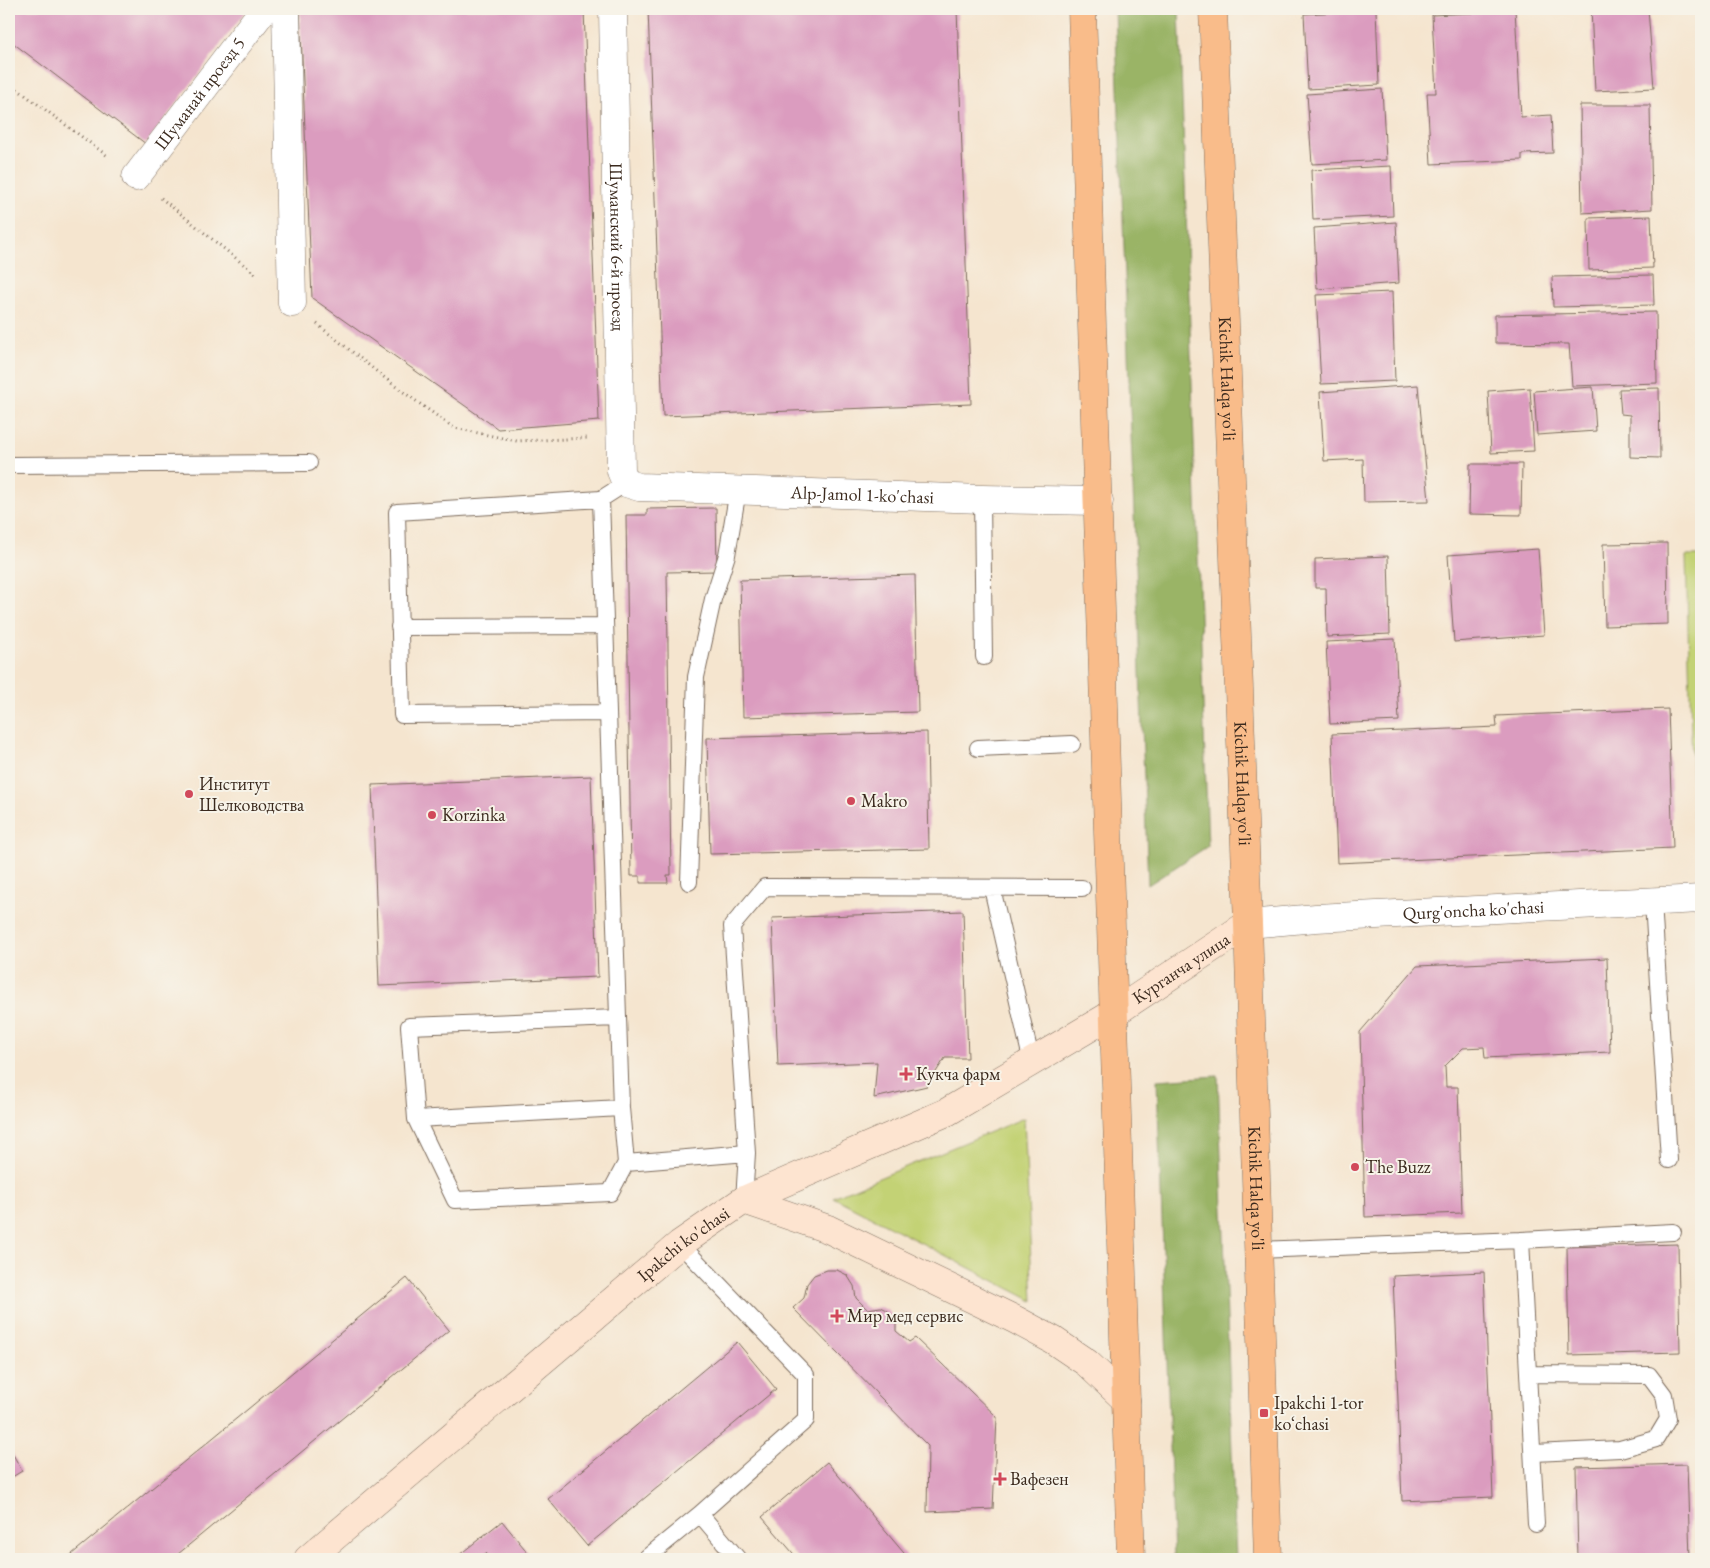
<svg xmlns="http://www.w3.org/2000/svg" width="1710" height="1568" viewBox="0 0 1710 1568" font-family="'EB Garamond',serif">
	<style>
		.green { fill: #c3d274; stroke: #7f7e49 }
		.forest { fill: #9ab466; stroke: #6a6f42 }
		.building { fill: #db9cbf }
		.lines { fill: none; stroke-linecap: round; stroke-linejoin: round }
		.service-casing { stroke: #7c6b5c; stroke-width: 18 }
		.minor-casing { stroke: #7c6b5c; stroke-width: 29 }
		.tertiary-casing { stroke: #7c6b5c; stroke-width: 29 }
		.secondary-casing { stroke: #7c6b5c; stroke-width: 29 }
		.trunk-casing { stroke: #7c6b5c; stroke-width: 29 }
		.path { stroke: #7c6b5c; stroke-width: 3; stroke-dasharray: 1 4; stroke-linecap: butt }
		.service { stroke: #fff; stroke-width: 16 }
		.minor { stroke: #fff; stroke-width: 28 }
		.tertiary { stroke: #fff; stroke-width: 28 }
		.secondary { stroke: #fde4d0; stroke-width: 28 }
		.trunk { stroke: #f9bc8a; stroke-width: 28 }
		.poi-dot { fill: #d1495b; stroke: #f7f3e8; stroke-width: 2 }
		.labels { text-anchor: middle; stroke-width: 4; stroke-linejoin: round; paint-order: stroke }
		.street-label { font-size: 18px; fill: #3b2a1e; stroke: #f7f3e8 }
		.poi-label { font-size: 18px; fill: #3b2a1e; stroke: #f7f3e8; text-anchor: start }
	</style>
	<rect width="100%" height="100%" fill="#f7f3e8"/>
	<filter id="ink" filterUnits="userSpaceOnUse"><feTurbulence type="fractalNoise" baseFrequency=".02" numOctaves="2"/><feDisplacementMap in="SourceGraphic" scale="10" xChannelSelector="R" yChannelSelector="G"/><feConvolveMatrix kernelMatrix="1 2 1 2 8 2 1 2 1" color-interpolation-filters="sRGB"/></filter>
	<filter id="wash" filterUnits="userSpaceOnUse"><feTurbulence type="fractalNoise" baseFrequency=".0096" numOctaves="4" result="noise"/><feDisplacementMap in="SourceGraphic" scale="20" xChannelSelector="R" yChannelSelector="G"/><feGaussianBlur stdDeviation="1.12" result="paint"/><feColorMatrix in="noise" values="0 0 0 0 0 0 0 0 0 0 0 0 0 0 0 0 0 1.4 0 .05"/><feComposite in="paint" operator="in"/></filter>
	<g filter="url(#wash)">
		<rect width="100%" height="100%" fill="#f5e5cf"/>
		<path class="green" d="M1686,556H1701V836H1694Z
			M1024,1118L1033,1301L833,1197Z"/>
		<path class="forest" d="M1115,9H1179L1208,846L1148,885Z
			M1218,1076L1236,1559H1174L1157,1080Z"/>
		<g id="blocks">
			<path class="building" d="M9,9H247L146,144L9,40Z
				M300,9H584L599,421L498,429L312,298Z
				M648,9H957L971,404L663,416Z
				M1471,9H1515L1521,117L1551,115L1553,153L1522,154V160L1431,164L1427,93H1436L1432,15L1472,13Z
				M1591,9H1648L1654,88L1595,91Z
				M1376,10L1379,85L1308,89L1304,14Z
				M1382,89L1386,160L1312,164L1307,94Z
				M1580,105H1650L1652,209L1582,213Z
				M1391,166L1393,216L1313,220L1311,170Z
				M1651,216L1653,268L1589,270L1588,218Z
				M1396,222L1399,283L1317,289L1314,228Z
				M1653,275L1654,305L1553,307L1552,277Z
				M1392,292L1395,381L1321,384L1316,295Z
				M1656,312L1657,383L1572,386L1569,344L1495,343V315Z
				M1418,385L1429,501L1364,502L1363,459L1324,461L1320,392Z
				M1593,387L1596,431L1537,435L1534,391Z
				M1530,388L1534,451L1491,453L1488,391Z
				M1659,388L1660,458L1630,457V415L1621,414L1619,389Z
				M1470,464H1522L1521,515L1469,514Z
				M716,508L717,571L667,572L671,875H667L668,883H640V876H631L626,515H647V509Z
				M1667,543L1668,624L1605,626L1603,544Z
				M1538,549L1544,635L1454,642L1448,555Z
				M1388,556L1390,634L1327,637L1326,588H1315V559Z
				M915,575L918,712L743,717L740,580Z
				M1395,639L1399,721L1330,724L1326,642Z
				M1668,709L1673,848L1337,863L1332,734L1497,727L1496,716Z
				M927,732L929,849L710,854L707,738Z
				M591,776L598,977L379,986L372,785Z
				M963,911L968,1058H945L927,1086L874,1098L877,1062L778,1066L772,918Z
				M1607,958L1610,1052L1485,1058L1484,1047L1463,1048L1445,1066L1446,1087H1458L1462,1213L1365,1217L1360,1032L1417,966Z
				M1678,1244L1680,1352L1569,1355L1567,1247Z
				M827,1270H837L847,1275L854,1286L856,1298L867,1309L881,1307L887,1310L896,1321V1331L909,1342L915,1338L997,1417L993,1509L927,1512L928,1446L793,1308L804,1298L807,1284L814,1275Z
				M1484,1272L1493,1497L1402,1501L1393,1276Z
				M407,1278L449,1330L172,1559H66Z
				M737,1342L776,1389L587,1546L548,1499Z
				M9,1447L22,1471L9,1479Z
				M827,1462L909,1559H798L762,1517Z
				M1687,1464L1690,1559H1578L1576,1467Z
				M502,1521L533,1559H491L486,1553L479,1559H454Z"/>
		</g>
	</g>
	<g filter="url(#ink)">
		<use href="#blocks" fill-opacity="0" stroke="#7c6b5c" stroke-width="1"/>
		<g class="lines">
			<g class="service-casing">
				<path id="service" d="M9,465L309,463
					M601,499L621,1108
					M982,499L984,657
					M399,627L605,626
					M608,713L402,715L397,512L601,499L626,483
					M978,748L1072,744
					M689,882L696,677L713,599L727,555L738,490
					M992,888L1032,1063
					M1653,902L1669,1160
					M617,1018L409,1026L416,1119L455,1200L610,1193L626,1163
					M416,1119L621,1108L626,1163L747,1153
					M744,1200L747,1153L732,926L765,887L1082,888
					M1521,1240L1673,1232
					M680,1244L806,1375V1420L700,1514L738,1559
					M1257,1250L1521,1240L1536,1524
					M1529,1374L1649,1375L1664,1395L1668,1419L1656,1439L1620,1449L1534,1453
					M645,1559L700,1514"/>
			</g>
			<g class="minor-casing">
				<g id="minor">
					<path d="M286,9L292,303"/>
					<path id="s1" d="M613,9L621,471L626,483L639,487L982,499L1099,501"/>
					<path id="s2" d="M136,177L264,9"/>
				</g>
			</g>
			<g class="tertiary-casing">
				<g id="tertiary">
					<path id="s3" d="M1248,924L1316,918L1701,899"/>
				</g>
			</g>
			<g class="secondary-casing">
				<g id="secondary">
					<path d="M744,1200L828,1229L1016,1320L1053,1340L1087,1363L1126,1400"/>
					<path id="s4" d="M308,1559L680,1244L744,1200L947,1112L1114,1013L1248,924"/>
				</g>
			</g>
			<g class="trunk-casing">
				<g id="trunk">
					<path d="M1082,9L1131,1559"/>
					<path id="s5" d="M1213,9L1248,924L1268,1559"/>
				</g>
			</g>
			<path class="path" d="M9,83L109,157
				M161,198L258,276
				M317,324L395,386L454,428L517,441L589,438"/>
			<use href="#service" class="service"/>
			<use href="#minor" class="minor"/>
			<use href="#tertiary" class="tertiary"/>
			<use href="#secondary" class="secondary"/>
			<use href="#trunk" class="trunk"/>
		</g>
	</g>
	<g class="poi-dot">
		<circle cx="189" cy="794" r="5"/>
		<circle cx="851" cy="801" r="5"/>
		<circle cx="432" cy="815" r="5"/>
		<path d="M903.5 1066.5h5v5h5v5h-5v5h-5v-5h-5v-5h5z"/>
		<circle cx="1355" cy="1167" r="5"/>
		<path d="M834.5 1308.5h5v5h5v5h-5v5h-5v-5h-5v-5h5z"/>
		<rect x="1259" y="1408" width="10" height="10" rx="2.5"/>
		<path d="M997.5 1471.5h5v5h5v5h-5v5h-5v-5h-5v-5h5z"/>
	</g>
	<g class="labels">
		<g class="street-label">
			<text dy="6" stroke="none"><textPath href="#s2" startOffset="105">Шуманай проезд 5</textPath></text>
			<text dy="6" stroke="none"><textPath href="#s1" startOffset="238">Шуманский 6-й проезд</textPath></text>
			<text dy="6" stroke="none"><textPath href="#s5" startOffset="370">Kichik Halqa yo'li</textPath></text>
			<text dy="6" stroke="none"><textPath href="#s1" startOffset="712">Alp-Jamol 1-ko'chasi</textPath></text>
			<text dy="6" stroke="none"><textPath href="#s5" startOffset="775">Kichik Halqa yo'li</textPath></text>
			<text dy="6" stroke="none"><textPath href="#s3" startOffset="226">Qurg'oncha ko'chasi</textPath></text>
			<text dy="6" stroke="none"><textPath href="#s4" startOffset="1061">Курганча улица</textPath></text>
			<text dy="6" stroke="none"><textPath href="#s5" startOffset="1180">Kichik Halqa yo'li</textPath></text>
			<text dy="6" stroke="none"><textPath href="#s4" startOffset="490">Ipakchi ko'chasi</textPath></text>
		</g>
		<g class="poi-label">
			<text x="199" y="790">Институт<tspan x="199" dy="21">Шелководства</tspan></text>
			<text x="861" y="807">Makro</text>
			<text x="442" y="821">Korzinka</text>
			<text x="916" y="1080">Кукча фарм</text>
			<text x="1365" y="1173">The Buzz</text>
			<text x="847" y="1322">Мир мед сервис</text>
			<text x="1274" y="1409">Ipakchi 1-tor<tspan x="1274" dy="21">koʻchasi</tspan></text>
			<text x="1010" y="1485">Вафезен</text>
		</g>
	</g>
	<rect width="1710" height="1568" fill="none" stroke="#f7f3e8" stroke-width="30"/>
</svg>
